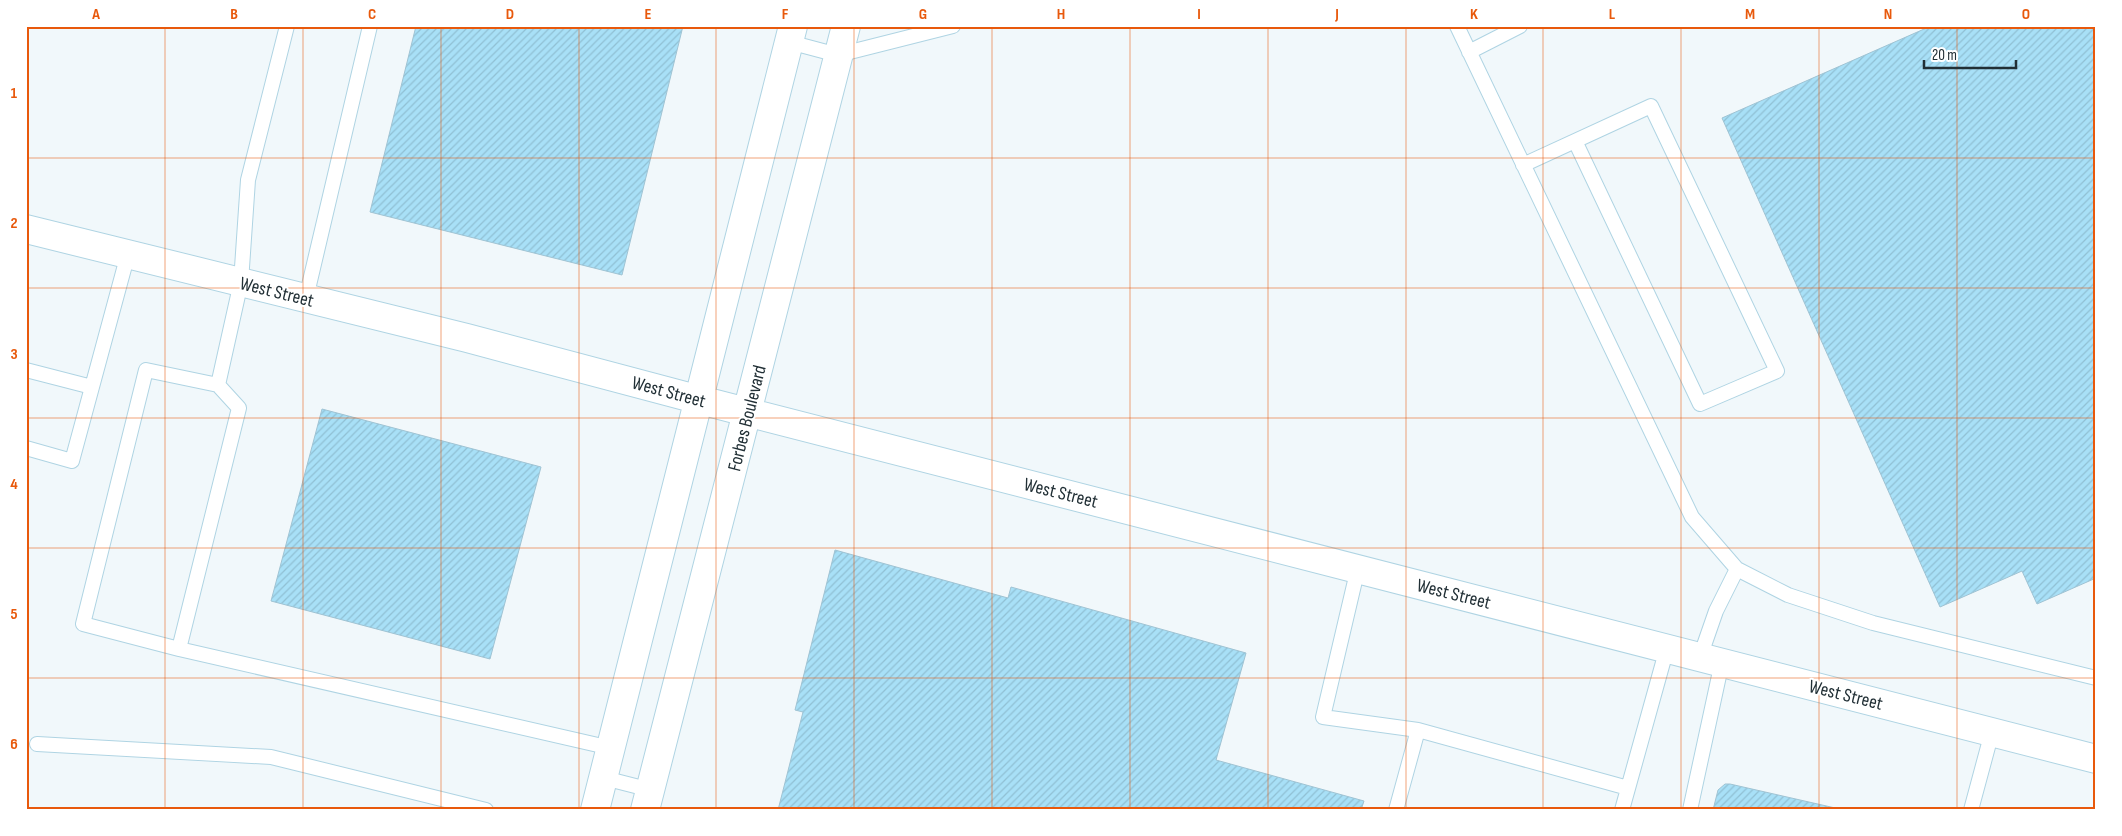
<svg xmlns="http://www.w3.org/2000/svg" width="2122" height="836" viewBox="0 0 2122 836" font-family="'Sofia Sans Condensed',sans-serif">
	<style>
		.building { fill: url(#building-hatch); stroke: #9fc3d3 }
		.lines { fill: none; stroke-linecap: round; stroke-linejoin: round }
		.lane-casing { stroke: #afd4e3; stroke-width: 16 }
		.secondary-casing { stroke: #afd4e3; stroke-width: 30 }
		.lane { stroke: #fff; stroke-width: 14 }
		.secondary { stroke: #fff; stroke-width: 28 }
		.grid { fill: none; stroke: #e8590c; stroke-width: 1; stroke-opacity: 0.55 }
		.labels { text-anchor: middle; stroke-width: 4; stroke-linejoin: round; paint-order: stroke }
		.street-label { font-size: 19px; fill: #212f35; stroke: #fff }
		.neatline { fill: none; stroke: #e8590c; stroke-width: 2 }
		.grid-label { font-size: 16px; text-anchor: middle; font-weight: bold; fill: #e8590c }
	</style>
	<defs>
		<pattern id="building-hatch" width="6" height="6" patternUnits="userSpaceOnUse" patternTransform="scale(1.25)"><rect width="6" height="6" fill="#a8e0f7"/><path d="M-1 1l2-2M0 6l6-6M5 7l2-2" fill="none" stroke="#90c0d4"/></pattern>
	</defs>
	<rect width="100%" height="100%" fill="#f1f8fb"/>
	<path class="building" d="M416,26H683L622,275L370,212Z
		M1931,26H2096V578L2037,604L2022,571L1940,607L1722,118Z
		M322,409L541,467L490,659L271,601Z
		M835,550L1008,598L1011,587L1246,653L1216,760L1364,801L1361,810H778L803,712L795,710Z
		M1725,784H1730L1844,810H1713L1718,790Z"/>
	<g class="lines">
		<g class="lane-casing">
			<path id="lane" d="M287,26L248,180L241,282L218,385L239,408L179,649L611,748
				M1457,26L1692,517L1737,569L1716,611L1700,657
				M789,42L838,55L953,26
				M1469,52L1520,26
				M1523,165L1651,106L1777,371L1700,404L1575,141
				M306,298L370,26
				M26,370L92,387
				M26,448L72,461L128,254
				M1358,568L1323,717L1418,730
				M1737,569L1788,595L1873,623L2096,678
				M179,649L83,624L146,370L218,385
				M37,744L271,757L486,810
				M604,778L651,790
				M1396,810L1418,730L1628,788
				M1622,810L1667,648
				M1690,810L1722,662
				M1971,810L1992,732"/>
		</g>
		<g class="secondary-casing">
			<path id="secondary" d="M26,229L467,338L700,400L2096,759
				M595,810L793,26
				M645,810L846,26"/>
		</g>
		<use href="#lane" class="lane"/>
		<use href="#secondary" class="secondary"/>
	</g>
	<path class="grid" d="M165,26V810M303,26V810M441,26V810M579,26V810M716,26V810M854,26V810M992,26V810M1130,26V810M1268,26V810M1406,26V810M1543,26V810M1681,26V810M1819,26V810M1957,26V810M26,158H2096M26,288H2096M26,418H2096M26,548H2096M26,678H2096"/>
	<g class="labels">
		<g class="street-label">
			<text transform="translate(277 291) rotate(14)" y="7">West Street</text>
			<text transform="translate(669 391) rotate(15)" y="7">West Street</text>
			<text transform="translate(746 418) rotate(-76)" y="7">Forbes Boulevard</text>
			<text transform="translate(1061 492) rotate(14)" y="7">West Street</text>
			<text transform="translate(1454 593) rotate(14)" y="7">West Street</text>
			<text transform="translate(1846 694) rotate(14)" y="7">West Street</text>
		</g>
	</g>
	<rect width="2122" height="836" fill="none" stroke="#ffffff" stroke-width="55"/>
	<path d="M1924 60v8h92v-8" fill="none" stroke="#212f35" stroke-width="2.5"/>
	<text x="1932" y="60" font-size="15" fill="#212f35" stroke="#ffffff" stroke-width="4" paint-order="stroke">20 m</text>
	<rect x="28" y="28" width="2066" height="780" class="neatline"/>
	<g class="grid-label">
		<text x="96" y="19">A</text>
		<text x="234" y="19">B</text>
		<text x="372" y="19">C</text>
		<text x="510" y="19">D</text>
		<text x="648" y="19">E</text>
		<text x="785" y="19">F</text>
		<text x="923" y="19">G</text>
		<text x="1061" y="19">H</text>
		<text x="1199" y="19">I</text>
		<text x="1337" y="19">J</text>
		<text x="1474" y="19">K</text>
		<text x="1612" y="19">L</text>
		<text x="1750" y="19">M</text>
		<text x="1888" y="19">N</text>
		<text x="2026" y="19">O</text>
		<text x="14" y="98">1</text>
		<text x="14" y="228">2</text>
		<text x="14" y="359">3</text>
		<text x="14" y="489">4</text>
		<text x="14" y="619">5</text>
		<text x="14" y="749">6</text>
	</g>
</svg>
